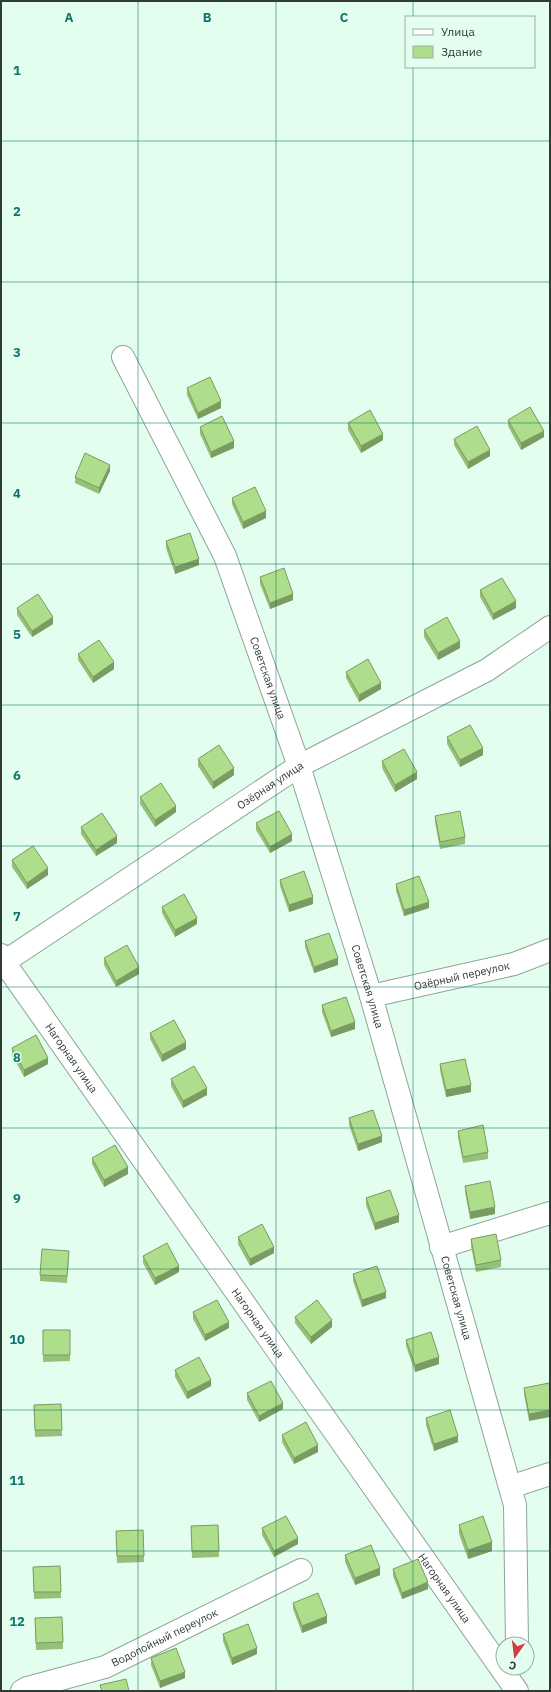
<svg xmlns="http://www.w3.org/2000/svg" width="551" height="1692" viewBox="0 0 551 1692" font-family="'IBM Plex Sans',sans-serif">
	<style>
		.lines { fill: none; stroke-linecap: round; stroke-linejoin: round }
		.street-casing { stroke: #8da597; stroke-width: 24 }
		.street { stroke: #fff; stroke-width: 22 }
		.wall { fill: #96bf78 }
		.shaded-wall { fill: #7a9b61 }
		.building { fill: #aede8b; stroke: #7a9b61 }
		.grid { fill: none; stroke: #0f766e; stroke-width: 1; stroke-opacity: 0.55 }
		.labels { text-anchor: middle; stroke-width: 3; stroke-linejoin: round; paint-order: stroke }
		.street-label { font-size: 11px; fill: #313b36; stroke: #e3fdee }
		.grid-label { font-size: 13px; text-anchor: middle; font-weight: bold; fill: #0f766e; stroke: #e3fdee; stroke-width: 3; stroke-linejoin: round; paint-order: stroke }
	</style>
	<rect width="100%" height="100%" fill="#e3fdee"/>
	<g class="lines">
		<g class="street-casing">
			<g id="street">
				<path id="s1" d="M123,357L225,556L299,766L371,996L515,1505L517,1644"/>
				<path id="s2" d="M1,955L4,962L517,1691"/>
				<path id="s3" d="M1,964L299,766L487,670L550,627"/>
				<path id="s4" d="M371,996L514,964L550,950"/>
				<path d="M441,1247L550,1213"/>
				<path d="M510,1487L550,1474"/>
				<path id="s5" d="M22,1691L27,1688L105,1667L301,1570"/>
			</g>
		</g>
		<use href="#street" class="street"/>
	</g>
	<path class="wall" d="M187,388L221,408L198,419L187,395Z
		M508,420L544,437L521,450L508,426Z
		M348,423L383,440L361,453L348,430Z
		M200,427L234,448L211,458L200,434Z
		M454,439L490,456L468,469L454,445Z
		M110,471L99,494L75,483V477Z
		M232,498L266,518L243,529L232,504Z
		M166,541L199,565L175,574L166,548Z
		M260,577L293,600L270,609L260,584Z
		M480,590L516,608L493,620L480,597Z
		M17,608L53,624L32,637L17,615Z
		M424,630L460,648L438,660L424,637Z
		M78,654L114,669L93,683L78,660Z
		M346,672L381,689L359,702L346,678Z
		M447,737L483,755L460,767L447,744Z
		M198,759L234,775L213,789L198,766Z
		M382,761L417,779L395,792L382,768Z
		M140,797L176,812L155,827L140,804Z
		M435,816L465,837V844L440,849L435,822Z
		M256,823L292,841L270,853L256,830Z
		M81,827L117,843L96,856L81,834Z
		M12,860L48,875L27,889L12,867Z
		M280,880L313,904L289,912L280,886Z
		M396,884L429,908L404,916L396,891Z
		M162,907L197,924L175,937L162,913Z
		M305,941L338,965L314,973L305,947Z
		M104,958L139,974L116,987L104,965Z
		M322,1005L355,1029L331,1037L322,1012Z
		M150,1033L186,1049L162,1062L150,1039Z
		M12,1048L48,1064L24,1077L12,1055Z
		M440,1064L471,1092L446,1097L440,1070Z
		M171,1079L207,1095L183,1108L171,1086Z
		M349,1118L382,1142L358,1151L349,1125Z
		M458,1131L488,1152V1159L463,1163L458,1137Z
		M92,1158L128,1174L104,1187L92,1164Z
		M465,1186L495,1214L470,1219L465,1192Z
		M366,1198L399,1222L375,1230L366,1205Z
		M238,1237L274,1253L250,1266L238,1244Z
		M471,1239L501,1260V1267L476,1272L471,1246Z
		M143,1256L179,1272L155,1285L143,1263Z
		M69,1258L67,1283L40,1281V1275Z
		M353,1274L386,1298L362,1307L353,1281Z
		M193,1312L229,1328L205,1341L193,1319Z
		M295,1317L332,1327L311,1344L295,1323Z
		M43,1330H70V1361L43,1362Z
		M406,1340L439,1364L415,1372L406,1346Z
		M175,1370L211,1386L187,1399L175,1377Z
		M549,1383L529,1421L524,1394V1388Z
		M247,1393L283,1409L259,1422L247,1400Z
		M61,1404L62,1436L35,1437L34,1405Z
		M426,1418L458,1442L434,1451L426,1425Z
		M282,1435L318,1452L294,1464L282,1442Z
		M218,1525L219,1557L192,1558L191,1526Z
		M459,1525L492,1551L468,1559L459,1534Z
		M262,1528L298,1544L274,1557L262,1535Z
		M143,1530L144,1562L117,1563L116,1531Z
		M345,1555L380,1575L355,1585L345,1562Z
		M60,1566L61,1598L34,1599L33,1567Z
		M393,1569L428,1589L402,1599L393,1576Z
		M293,1603L327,1623L302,1633L293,1609Z
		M62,1617L63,1649L36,1650L35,1618Z
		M223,1634L257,1654L232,1665L223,1641Z
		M151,1658L185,1678L160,1688L151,1665Z"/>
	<path class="shaded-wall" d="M221,401V408L198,419V413Z
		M544,431V437L521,450V443Z
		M383,434V440L361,453V446Z
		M234,441V448L211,458V452Z
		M490,450V456L468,469V462Z
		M110,465V471L99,494V488Z
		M266,511V518L243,529V522Z
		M199,559V565L175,574V567Z
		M293,594V600L270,609V603Z
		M516,601V608L493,620V614Z
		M53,617V624L32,637V631Z
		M460,641V648L438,660V653Z
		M114,662V669L93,683V677Z
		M381,683V689L359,702V695Z
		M483,748V755L460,767V760Z
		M234,768V775L213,789V782Z
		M417,772V779L395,792V785Z
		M176,806V812L155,827V820Z
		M292,834V841L270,853V847Z
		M117,836V843L96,856V850Z
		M48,868V875L27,889V883Z
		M313,897V904L289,912V905Z
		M429,902V908L404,916V910Z
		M197,918V924L175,937V930Z
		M338,958V965L314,973V967Z
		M139,967V974L116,987V981Z
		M355,1022V1029L331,1037V1031Z
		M186,1042V1049L162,1062V1055Z
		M48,1058V1064L24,1077V1070Z
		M471,1085V1092L446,1097V1090Z
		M207,1088V1095L183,1108V1101Z
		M382,1136V1142L358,1151V1144Z
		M128,1167V1174L104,1187V1180Z
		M495,1207V1214L470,1219V1212Z
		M399,1215V1222L375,1230V1223Z
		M274,1247V1253L250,1266V1259Z
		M179,1266V1272L155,1285V1278Z
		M386,1292V1298L362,1307V1300Z
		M332,1320V1327L311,1344V1337Z
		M229,1322V1328L205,1341V1335Z
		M439,1357V1364L415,1372V1365Z
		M211,1380V1386L187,1399V1392Z
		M283,1403V1409L259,1422V1416Z
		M550,1410V1417L529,1421V1414Z
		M458,1436V1442L434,1451V1444Z
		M318,1445V1452L294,1464V1458Z
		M298,1538V1544L274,1557V1551Z
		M492,1542V1551L468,1559V1550Z
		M380,1568V1575L355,1585V1578Z
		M428,1582V1589L402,1599V1593Z
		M327,1616V1623L302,1633V1626Z
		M257,1648V1654L232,1665V1658Z
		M185,1672V1678L160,1688V1681Z"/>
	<path class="building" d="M210,377L221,401L198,413L187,388Z
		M530,407L544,431L521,443L508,420Z
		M370,410L383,434L361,446L348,423Z
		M222,416L234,441L211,452L200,427Z
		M477,426L490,450L468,462L454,439Z
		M85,453L110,465L99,488L75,477Z
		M255,487L266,511L243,522L232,498Z
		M190,533L199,559L175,567L166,541Z
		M284,568L293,594L270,603L260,577Z
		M502,578L516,601L493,614L480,590Z
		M38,594L53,617L32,631L17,608Z
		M447,617L460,641L438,653L424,630Z
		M99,640L114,662L93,677L78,654Z
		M368,659L381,683L359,695L346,672Z
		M470,725L483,748L460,760L447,737Z
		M219,745L234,768L213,782L198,759Z
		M404,749L417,772L395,785L382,761Z
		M161,783L176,806L155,820L140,797Z
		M279,811L292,834L270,847L256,823Z
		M460,811L465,837L440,842L435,816Z
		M102,813L117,836L96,850L81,827Z
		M33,846L48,868L27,883L12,860Z
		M304,871L313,897L289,905L280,880Z
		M419,876L429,902L404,910L396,884Z
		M184,894L197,918L175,930L162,907Z
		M329,933L338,958L314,967L305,941Z
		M127,945L139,967L116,981L104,958Z
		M346,997L355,1022L331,1031L322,1005Z
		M174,1020L186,1042L162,1055L150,1033Z
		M36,1035L48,1058L24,1070L12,1048Z
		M465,1059L471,1085L446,1090L440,1064Z
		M194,1066L207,1088L183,1101L171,1079Z
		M373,1110L382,1136L358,1144L349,1118Z
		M483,1125L488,1152L463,1157L458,1131Z
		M115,1145L128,1167L104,1180L92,1158Z
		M490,1181L495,1207L470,1212L465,1186Z
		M390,1190L399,1215L375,1223L366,1198Z
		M262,1224L274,1247L250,1259L238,1237Z
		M496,1234L501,1260L476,1265L471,1239Z
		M167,1243L179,1266L155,1278L143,1256Z
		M42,1249L69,1251L67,1276L40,1275Z
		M377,1266L386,1292L362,1300L353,1274Z
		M217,1300L229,1322L205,1335L193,1312Z
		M317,1300L332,1320L311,1337L295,1317Z
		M43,1330H70V1355H43Z
		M431,1332L439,1357L415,1365L406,1340Z
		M199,1357L211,1380L187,1392L175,1370Z
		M271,1381L283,1403L259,1416L247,1393Z
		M549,1383L550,1388V1410L529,1414L524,1388Z
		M61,1404L62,1430H35L34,1405Z
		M450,1410L458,1436L434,1444L426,1418Z
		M306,1422L318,1445L294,1458L282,1435Z
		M286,1516L298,1538L274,1551L262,1528Z
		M483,1516L492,1542L468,1550L459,1525Z
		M218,1525L219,1551H192L191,1526Z
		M143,1530L144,1556H117L116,1531Z
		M371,1545L380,1568L355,1578L345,1555Z
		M418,1559L428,1582L402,1593L393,1569Z
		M60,1566L61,1592H34L33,1567Z
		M318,1593L327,1616L302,1626L293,1603Z
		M62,1617L63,1642L36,1643L35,1618Z
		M248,1624L257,1648L232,1658L223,1634Z
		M176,1648L185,1672L160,1681L151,1658Z
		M126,1679L129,1691H102L100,1685Z"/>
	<path class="grid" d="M138,1V1691M276,1V1691M413,1V17M413,67V1691M1,141H550M1,282H550M1,423H550M1,564H550M1,705H550M1,846H550M1,987H550M1,1128H550M1,1269H550M1,1410H550M1,1551H550"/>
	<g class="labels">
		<g class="street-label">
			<text dy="4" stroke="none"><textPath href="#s1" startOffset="353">Советская улица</textPath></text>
			<text dy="4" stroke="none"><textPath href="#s3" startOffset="323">Озёрная улица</textPath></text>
			<text dy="4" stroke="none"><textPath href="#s4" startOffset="93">Озёрный переулок</textPath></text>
			<text dy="4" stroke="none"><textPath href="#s1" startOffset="677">Советская улица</textPath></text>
			<text dy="4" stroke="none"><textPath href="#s2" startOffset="125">Нагорная улица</textPath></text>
			<text dy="4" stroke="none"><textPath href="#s1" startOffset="1001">Советская улица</textPath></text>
			<text dy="4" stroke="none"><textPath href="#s2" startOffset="449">Нагорная улица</textPath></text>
			<text dy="4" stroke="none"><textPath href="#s2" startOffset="773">Нагорная улица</textPath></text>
			<text dy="4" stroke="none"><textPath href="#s5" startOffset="153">Водопойный переулок</textPath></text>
		</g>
	</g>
	<g class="grid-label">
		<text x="69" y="22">A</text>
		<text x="207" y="22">B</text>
		<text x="344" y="22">C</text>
		<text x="17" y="75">1</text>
		<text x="17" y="216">2</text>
		<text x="17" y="357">3</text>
		<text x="17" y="498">4</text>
		<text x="17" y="639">5</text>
		<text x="17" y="780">6</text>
		<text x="17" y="921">7</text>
		<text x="17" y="1062">8</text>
		<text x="17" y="1203">9</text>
		<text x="17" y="1344">10</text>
		<text x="17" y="1485">11</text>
		<text x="17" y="1626">12</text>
	</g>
	<rect width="551" height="1692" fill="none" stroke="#313b36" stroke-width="4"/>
	<rect x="405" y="16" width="130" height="52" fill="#e3fdee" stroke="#9cafa4"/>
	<rect x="413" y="29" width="20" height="6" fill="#ffffff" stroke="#9cafa4"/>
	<text x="441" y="36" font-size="12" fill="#313b36">Улица</text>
	<rect x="413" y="46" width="20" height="12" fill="#aede8b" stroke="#9cafa4"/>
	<text x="441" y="56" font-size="12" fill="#313b36">Здание</text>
	<g transform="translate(515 1656) rotate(194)"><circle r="19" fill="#e3fdee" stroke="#9cafa4"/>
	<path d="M0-3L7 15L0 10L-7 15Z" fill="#ce3e41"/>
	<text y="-6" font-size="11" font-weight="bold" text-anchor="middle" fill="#313b36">С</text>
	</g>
</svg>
